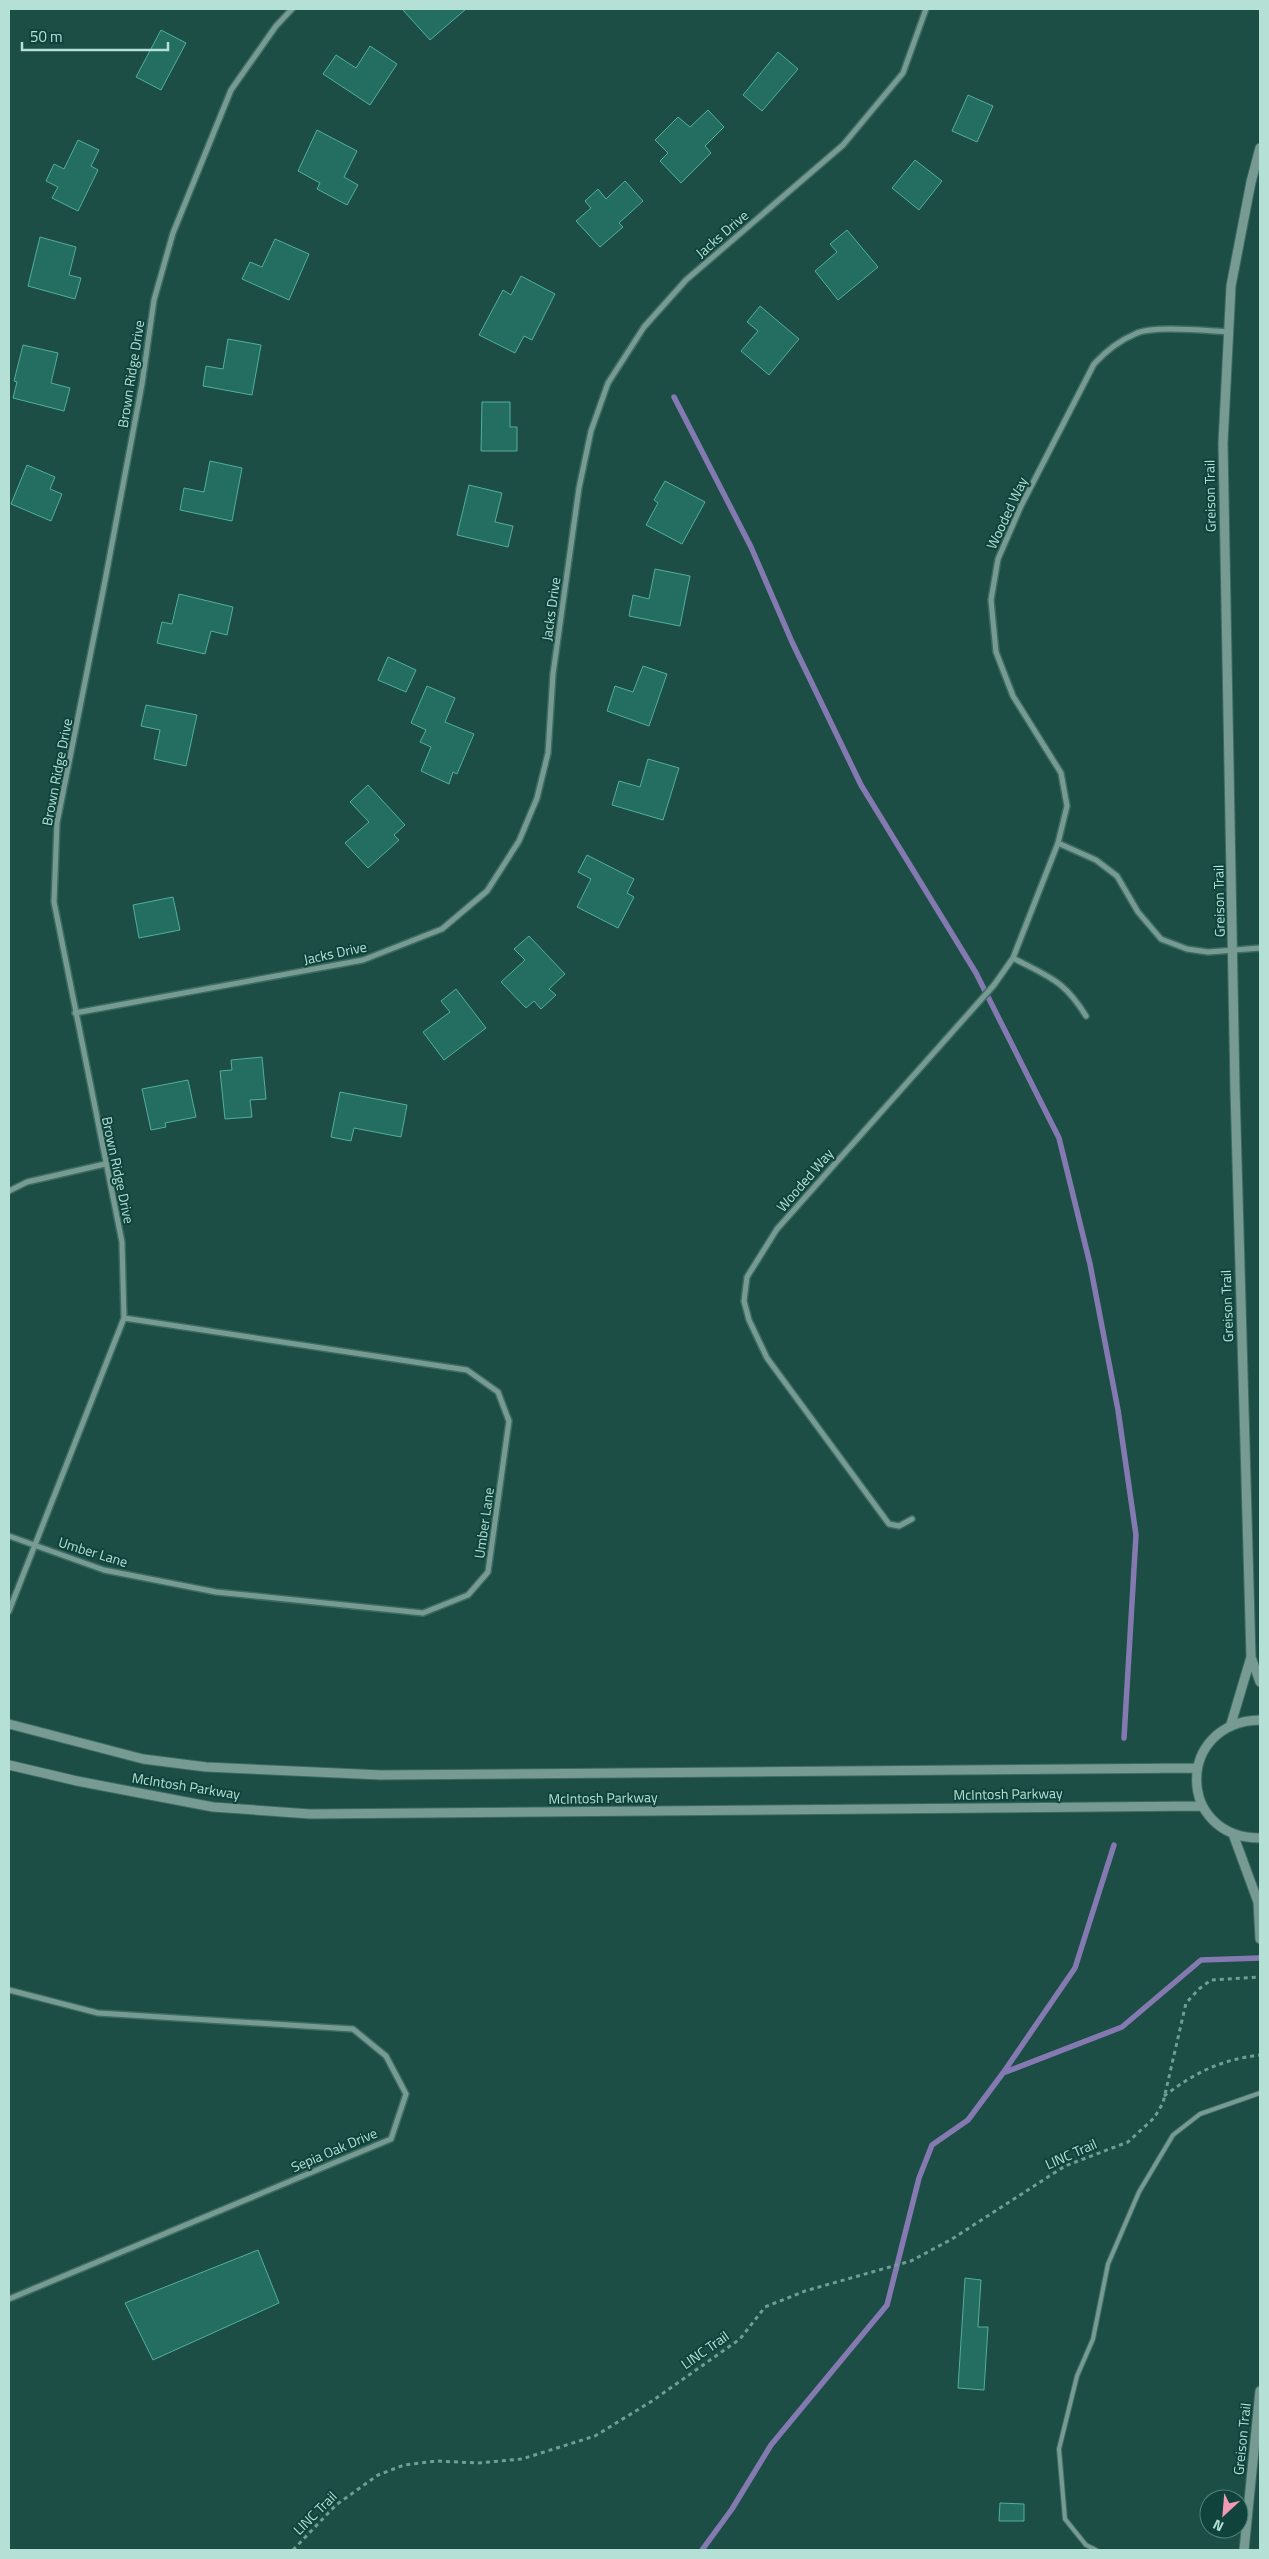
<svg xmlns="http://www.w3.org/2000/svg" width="1269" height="2559" viewBox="0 0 1269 2559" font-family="'Titillium Web',sans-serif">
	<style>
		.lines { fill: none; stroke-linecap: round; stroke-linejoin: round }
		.stream { stroke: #847ab1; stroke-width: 5.5 }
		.building { fill: #246d61; stroke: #52af9e }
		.service-casing { stroke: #3b6b62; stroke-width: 6 }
		.minor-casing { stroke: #3b6b62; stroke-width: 8 }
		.tertiary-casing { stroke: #3b6b62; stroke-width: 11 }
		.path { stroke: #709e94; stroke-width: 3; stroke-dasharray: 4 4; stroke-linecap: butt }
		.service { stroke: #779b93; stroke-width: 4 }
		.minor { stroke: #779b93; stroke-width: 5 }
		.tertiary { stroke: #779b93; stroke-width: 9 }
		.labels { text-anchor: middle; stroke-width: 4; stroke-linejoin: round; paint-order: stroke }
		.street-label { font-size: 14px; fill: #b5e0d6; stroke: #0f433b }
	</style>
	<rect width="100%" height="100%" fill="#1c4e45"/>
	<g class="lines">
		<path class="stream" d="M674,397L751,547L792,642L861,785L976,973L1059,1138L1090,1264L1118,1410L1136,1535L1124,1738
			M1003,2073L1122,2027L1201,1960L1260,1958
			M702,2550L732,2509L771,2445L887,2305L919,2178L932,2145L968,2120L1003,2073L1075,1968L1114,1845"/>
	</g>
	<path class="building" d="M402,9H466L430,40Z
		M161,30L186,43L161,90L136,77Z
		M370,46L397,64L370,105L323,74L336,55L356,68Z
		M778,52L798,69L762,111L743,95Z
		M968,95L993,106L977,142L952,131Z
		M708,110L724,127L705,146L711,153L681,183L660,161L668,153L655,140L678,117L690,127Z
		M317,130L357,151L344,177L358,185L347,205L317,189L320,183L298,171Z
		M78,140L99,150L91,166L98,170L78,211L52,198L58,187L46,181L54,164L64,169Z
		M915,160L942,181L919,210L892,188Z
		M625,181L643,201L619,223L623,227L600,247L576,221L591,208L585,201L598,189L606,199Z
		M847,230L878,267L838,300L815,271L837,252L830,244Z
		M40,237L76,247L69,275L81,278L75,299L28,286Z
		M275,239L309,254L289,300L242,279L250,262L262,267Z
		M521,276L555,294L532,340L524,336L515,353L479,335L503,290L511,295Z
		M760,306L799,339L769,375L741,351L758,331L747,322Z
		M228,339L261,345L252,395L203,386L206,366L223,369Z
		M23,345L58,353L51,383L70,388L64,411L13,398L17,382L14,381Z
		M482,402H510V427H517V451H481Z
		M210,461L242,468L232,521L180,510L184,488L204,492Z
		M27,465L55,477L50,489L62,494L51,521L11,504Z
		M665,481L705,502L682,544L646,525L658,503L654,500Z
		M469,485L502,493L495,522L513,526L508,547L457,535Z
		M655,569L690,576L680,626L629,616L633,595L649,599Z
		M179,594L233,607L227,635L211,631L205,654L157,643L162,622L172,624Z
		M388,657L416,670L406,692L378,680Z
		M643,666L667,674L649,726L607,711L615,686L633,692Z
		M427,686L455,698L445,722L474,734L457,774L453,772L449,784L421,771L431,747L420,742L426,730L411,723Z
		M146,705L197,715L186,766L154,759L160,730L141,726Z
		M648,759L679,768L663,820L612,805L619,781L640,787Z
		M368,785L405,825L394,835L399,840L368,868L345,843L369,822L350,802Z
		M587,855L634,879L627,893L634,897L618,928L577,907L591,879L578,872Z
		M173,897L180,930L139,938L133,905Z
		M529,936L565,974L549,989L556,995L541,1009L534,1001L526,1008L501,982L525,960L514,949Z
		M456,989L486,1028L444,1060L423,1032L450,1012L441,1001Z
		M262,1057L266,1099L250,1100L252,1117L225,1119L220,1071L232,1070L231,1060Z
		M188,1080L196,1117L165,1123L166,1127L151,1130L142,1089Z
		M340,1092L407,1105L401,1137L354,1128L351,1141L331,1137Z
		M258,2250L279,2303L153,2360L125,2303Z
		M965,2278L981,2280L978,2327H988L984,2390L958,2388Z
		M1000,2503L1024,2504V2521H999Z"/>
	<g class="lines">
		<g class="service-casing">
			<path id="service" d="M1096,2550L1086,2545L1065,2519L1059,2449L1077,2376L1093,2339L1108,2264L1139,2192L1173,2135L1200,2114L1260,2093"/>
		</g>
		<g class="minor-casing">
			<path id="minor" d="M1058,843L1067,806L1061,773L1013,696L996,652L991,600L998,559L1021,506L1094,364C1106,351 1118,341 1135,334C1153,325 1207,331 1229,332
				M1013,958C1049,977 1064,980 1086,1016
				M75,1013L363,960L442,929L487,891L519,841L537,798L548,753L553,674L579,488L591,431L608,383L644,327L686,280L843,145L903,73L926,9
				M9,1191L27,1182L105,1164
				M912,1519L899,1526L889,1524L767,1358L749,1320L744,1301L747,1277L777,1229L994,985L1013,958L1058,843L1096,860L1117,876L1138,912L1161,939L1187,949L1208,952L1260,948
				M9,1536L104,1570L216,1592L423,1613L468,1595L488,1572L509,1421L498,1392L467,1370L124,1318
				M9,1611L124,1318L122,1242L54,902L57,823L105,581L142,384L154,300L173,233L231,90L276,26L292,9
				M9,1990L98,2013L353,2029L386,2056L406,2094L391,2139L9,2299"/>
		</g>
		<g class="tertiary-casing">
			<path id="tertiary" d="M1251,1657L1260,1682
				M1260,1720C1175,1722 1176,1838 1260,1838
				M9,1724L143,1759L206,1767L381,1775L1197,1768
				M1231,1724L1251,1657L1235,1090L1223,443L1231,286L1251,182L1260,148
				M9,1765L77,1781L213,1807L310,1814L1202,1806
				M1233,1834L1258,1902L1260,1939
				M1244,2550L1260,2391"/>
		</g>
		<path class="path" d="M1164,2096C1196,2072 1220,2060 1260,2055
			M293,2550L336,2505L378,2475L404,2465L436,2461L478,2463L522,2459L595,2436L652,2401L740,2339L765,2307L805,2291L911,2261L952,2239L1065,2166L1128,2142L1154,2118L1163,2103L1186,2003L1199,1989L1211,1980L1260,1977"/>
		<use href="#service" class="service"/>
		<use href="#minor" class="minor"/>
		<use href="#tertiary" class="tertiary"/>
	</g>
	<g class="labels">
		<g class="street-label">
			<text transform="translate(722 234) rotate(-41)" y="5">Jacks Drive</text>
			<text transform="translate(131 374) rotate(-81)" y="5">Brown Ridge Drive</text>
			<text transform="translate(1210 496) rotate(-91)" y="5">Greison Trail</text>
			<text transform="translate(1007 513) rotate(-65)" y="5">Wooded Way</text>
			<text transform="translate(551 609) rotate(-82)" y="5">Jacks Drive</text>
			<text transform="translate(57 772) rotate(-79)" y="5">Brown Ridge Drive</text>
			<text transform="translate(1219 901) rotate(-91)" y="5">Greison Trail</text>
			<text transform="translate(335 953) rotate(-12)" y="5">Jacks Drive</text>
			<text transform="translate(118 1170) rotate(78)" y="5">Brown Ridge Drive</text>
			<text transform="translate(805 1180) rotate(-49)" y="5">Wooded Way</text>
			<text transform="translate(1227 1306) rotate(-92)" y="5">Greison Trail</text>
			<text transform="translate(484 1523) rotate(-82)" y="5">Umber Lane</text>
			<text transform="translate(93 1552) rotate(17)" y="5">Umber Lane</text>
			<text transform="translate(186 1786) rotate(9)" y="5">McIntosh Parkway</text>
			<text transform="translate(1008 1794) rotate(-1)" y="5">McIntosh Parkway</text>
			<text transform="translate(603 1798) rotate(-1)" y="5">McIntosh Parkway</text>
			<text transform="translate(334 2150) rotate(-23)" y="5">Sepia Oak Drive</text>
			<text transform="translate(1071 2154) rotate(-24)" y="5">LINC Trail</text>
			<text transform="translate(705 2350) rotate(-35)" y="5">LINC Trail</text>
			<text transform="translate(1242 2439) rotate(-84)" y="5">Greison Trail</text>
			<text transform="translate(315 2513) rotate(-45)" y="5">LINC Trail</text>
		</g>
	</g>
	<rect width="1269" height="2559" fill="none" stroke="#b5e0d6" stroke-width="20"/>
	<g transform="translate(1224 2514) rotate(206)"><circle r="24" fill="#0f433b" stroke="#518279"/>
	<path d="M0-4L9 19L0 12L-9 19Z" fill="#f09ab5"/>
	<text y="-8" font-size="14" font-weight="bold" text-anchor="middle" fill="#b5e0d6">N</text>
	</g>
	<path d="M22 42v8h146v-8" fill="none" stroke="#b5e0d6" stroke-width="2.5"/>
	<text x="30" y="42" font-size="15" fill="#b5e0d6" stroke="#0f433b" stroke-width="4" paint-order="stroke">50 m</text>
</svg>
